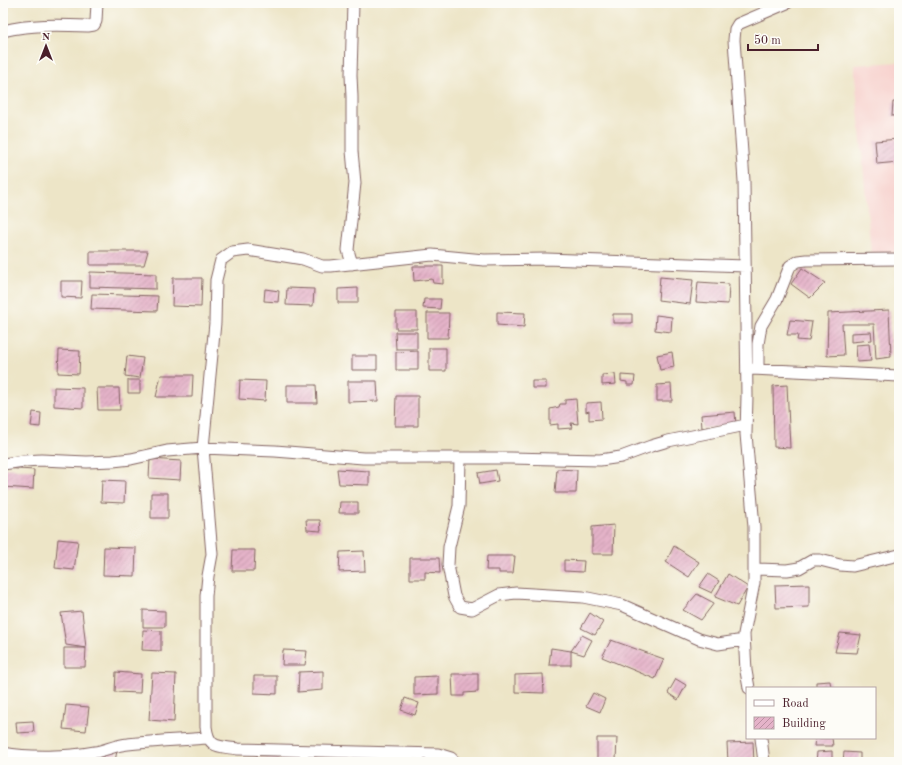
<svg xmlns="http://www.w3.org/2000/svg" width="902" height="765" viewBox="0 0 902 765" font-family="'Old Standard TT',serif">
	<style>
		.built { fill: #f7d0cc }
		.building { fill: url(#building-hatch) }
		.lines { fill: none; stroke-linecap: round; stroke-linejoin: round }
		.minor-casing { stroke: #836462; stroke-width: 13 }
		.minor { stroke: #fff; stroke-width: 11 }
	</style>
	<defs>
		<pattern id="building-hatch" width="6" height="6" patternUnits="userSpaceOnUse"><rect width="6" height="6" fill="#e5b3c9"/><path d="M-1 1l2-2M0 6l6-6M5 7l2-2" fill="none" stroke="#bc91a3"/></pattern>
	</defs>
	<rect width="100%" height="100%" fill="#fdfcf7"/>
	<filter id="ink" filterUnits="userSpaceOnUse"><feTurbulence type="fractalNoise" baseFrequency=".025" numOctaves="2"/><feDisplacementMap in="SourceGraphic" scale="8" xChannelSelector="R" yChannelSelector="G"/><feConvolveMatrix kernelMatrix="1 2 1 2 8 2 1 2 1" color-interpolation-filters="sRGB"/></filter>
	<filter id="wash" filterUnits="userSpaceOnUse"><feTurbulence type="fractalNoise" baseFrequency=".012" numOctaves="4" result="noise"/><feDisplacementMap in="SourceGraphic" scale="16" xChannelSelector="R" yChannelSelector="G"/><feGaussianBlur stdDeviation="0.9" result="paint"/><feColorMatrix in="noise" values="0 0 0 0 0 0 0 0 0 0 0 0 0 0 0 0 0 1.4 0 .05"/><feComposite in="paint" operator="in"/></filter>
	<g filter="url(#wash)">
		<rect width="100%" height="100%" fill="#ede5c7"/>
		<path class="built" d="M899,62V253H871L854,65Z"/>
		<g id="blocks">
			<path class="building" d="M893,102H899V116H892Z
				M899,139V162L877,164L875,141Z
				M90,251H148L144,265H90Z
				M413,266H443V284L433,283L432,279L414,281Z
				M802,268L825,283L810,298L791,284Z
				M90,272L156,274V289L90,287Z
				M660,277L693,280L690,304L658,300Z
				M173,278H202L201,307L172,306Z
				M61,281H82L81,298L61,297Z
				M698,282L729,284L728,304L696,302Z
				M287,288L314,289L313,306L286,305Z
				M358,288V303H338V289Z
				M265,289L279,291L278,302L264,301Z
				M92,294L158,296L157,311L91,309Z
				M424,299H441L440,309L423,308Z
				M889,310L891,357L876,359L874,324H842L844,355L827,356L828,313Z
				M396,312H417V329H396Z
				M497,312L525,313L524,327L497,325Z
				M427,313H449L448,338H427Z
				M613,314H632V323H613Z
				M656,315L672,317L671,332L655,330Z
				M790,320L812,322L809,341L797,340L798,335H787Z
				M395,332H417V349H396Z
				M871,332L872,340L851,342V333Z
				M869,344L871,361L857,362L856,345Z
				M429,348H446V371H429Z
				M59,350L80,351L79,374L58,373Z
				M418,351V370H396V352Z
				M672,352L674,367L660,370L657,355Z
				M127,356L143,358L140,378L125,376Z
				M352,356H377V370H352Z
				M615,374L616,384L602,385V375Z
				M161,375H193L192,397H156Z
				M621,375L635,376L634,385H627V382L621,381Z
				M3,377H5V398H3Z
				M128,380H140V393H128Z
				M240,380L266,381L265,401L239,399Z
				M348,381H377L378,401L348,402Z
				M532,381H546V388H532Z
				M671,384L672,401H657V385Z
				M287,385H316L317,403H287Z
				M787,385L790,448L774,447L773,386Z
				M54,387L83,388V408L54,406Z
				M97,388H119L120,410H98Z
				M396,396H418V426H395Z
				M576,399L578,424L571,423L572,428L558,429V424L550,425V409L559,407L560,404H565V400Z
				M601,402L602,419L589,420V411L586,412V403Z
				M33,412L41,413L40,427L31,426Z
				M735,412L736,426L702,428L701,415Z
				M150,459L181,461L180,480L149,478Z
				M3,468L34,470L33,489L3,487Z
				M337,469L369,471V485L339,484Z
				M557,469L577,470L576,493H555Z
				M496,470L498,481L480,484L478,473Z
				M102,480L125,481L124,503L101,502Z
				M151,493H168V518H151Z
				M340,502H358V513H339Z
				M306,520H320L321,531L307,530Z
				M614,525L613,554H592V527Z
				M58,539L78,541L74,570L55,568Z
				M674,546L699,562L689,577L666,562Z
				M104,547L136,548L135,576L103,575Z
				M233,550H255L254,571H232Z
				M364,551L365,571L339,572L340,552Z
				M487,556H515L513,573H499V570H486Z
				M410,558H439L440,573L425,572V579H410Z
				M564,560L584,561L583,572L564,571Z
				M708,574L719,581L712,593L699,587Z
				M728,574L748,587L737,606L715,597Z
				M809,584V607L776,608L775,585Z
				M697,594L714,603L701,620L683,610Z
				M143,610L165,611V627H143Z
				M82,611L86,648L66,645L61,613Z
				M590,613L603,622L595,635L581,628Z
				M143,630L161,631V651L142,650Z
				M840,633L861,635L857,653L835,652Z
				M582,635L592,640L584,655L571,651Z
				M611,640L664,659L655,679L602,657Z
				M64,648H86L85,667H64Z
				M551,648L571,651V665H549Z
				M283,650L307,651L305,665H282Z
				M323,671V690L298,692L299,672Z
				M116,672L141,674L140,693L115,692Z
				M152,673L176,674L174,722L149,720Z
				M452,674H478V692L464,693V696H453Z
				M543,674L544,693L515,692V675Z
				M254,676H277V694L254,693Z
				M438,676V694L414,695V677Z
				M676,679L686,685L678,700L668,693Z
				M830,681L831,688H816V682Z
				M593,693L605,699L600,712L586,706Z
				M405,698L419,703L415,715L401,710Z
				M66,705L89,707L86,731L63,729Z
				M33,721L34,732L17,733L16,722Z
				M597,738H617L616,760L597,759Z
				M815,738H832L833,746H814Z
				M753,742L754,762H728L727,743Z
				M101,749L117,751L115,761H118V762H104V760H113L100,759Z
				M832,751V762H816L817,752Z
				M844,752L860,753V762H843Z
				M248,758H279V762H248Z
				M317,758V762H290V759Z"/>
		</g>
	</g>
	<g filter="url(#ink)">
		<use href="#blocks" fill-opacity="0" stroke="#836462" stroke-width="1"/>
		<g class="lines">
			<g class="minor-casing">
				<path id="minor" d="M3,31C31,24 59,25 88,26L94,25L96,21L97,3
					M352,264L348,250L355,183L352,151V97L351,75L353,3
					M751,369L899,376
					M758,369V344L761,326L777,299L790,266L798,261L806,260L899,259
					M460,458L459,506L449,547L448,565L454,596L460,607L472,609L499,595L516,593L583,597L622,605L699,639L718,644L744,640
					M3,464L24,461L41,460L87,462L113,461L131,459L167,451L203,448L275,451L363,458H510L600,460L621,457L651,446L668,441L746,425
					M754,569L787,570L799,568L813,560H820L840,565L853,566L899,555
					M749,688L746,671L744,634L754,583V527L746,434L747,396L744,181L734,40L735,29L738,24L787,3
					M761,738L764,762
					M3,753C30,758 67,757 95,752C106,750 116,745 128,744C154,741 181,740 208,738
					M455,762L451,758L438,754L238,749C218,746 209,749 206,727V596L208,576L212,554L203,448L215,323L216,280L221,260L232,252L248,250L303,259L322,266H331L432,255L484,260L546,259L745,266"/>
			</g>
			<use href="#minor" class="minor"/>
		</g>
	</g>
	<rect width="902" height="765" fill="none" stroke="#fdfcf7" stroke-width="16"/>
	<rect x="746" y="687" width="130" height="52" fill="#fdfcf7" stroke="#b5a4a5"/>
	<rect x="754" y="700" width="20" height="6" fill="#ffffff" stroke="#b5a4a5"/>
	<text x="782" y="707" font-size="12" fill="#4a1f2b">Road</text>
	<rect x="754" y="717" width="20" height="12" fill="url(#building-hatch)" stroke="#b5a4a5"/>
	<text x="782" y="727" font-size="12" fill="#4a1f2b">Building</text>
	<g transform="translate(46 46)" stroke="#fdfcf7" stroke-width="3" paint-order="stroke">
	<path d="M0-3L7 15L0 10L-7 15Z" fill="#4a1f2b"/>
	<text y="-6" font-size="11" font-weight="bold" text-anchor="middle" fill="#4a1f2b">N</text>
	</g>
	<path d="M748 44v6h70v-6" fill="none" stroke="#4a1f2b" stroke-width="2"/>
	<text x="754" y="44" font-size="12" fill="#4a1f2b" stroke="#fdfcf7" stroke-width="3" paint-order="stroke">50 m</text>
</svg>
